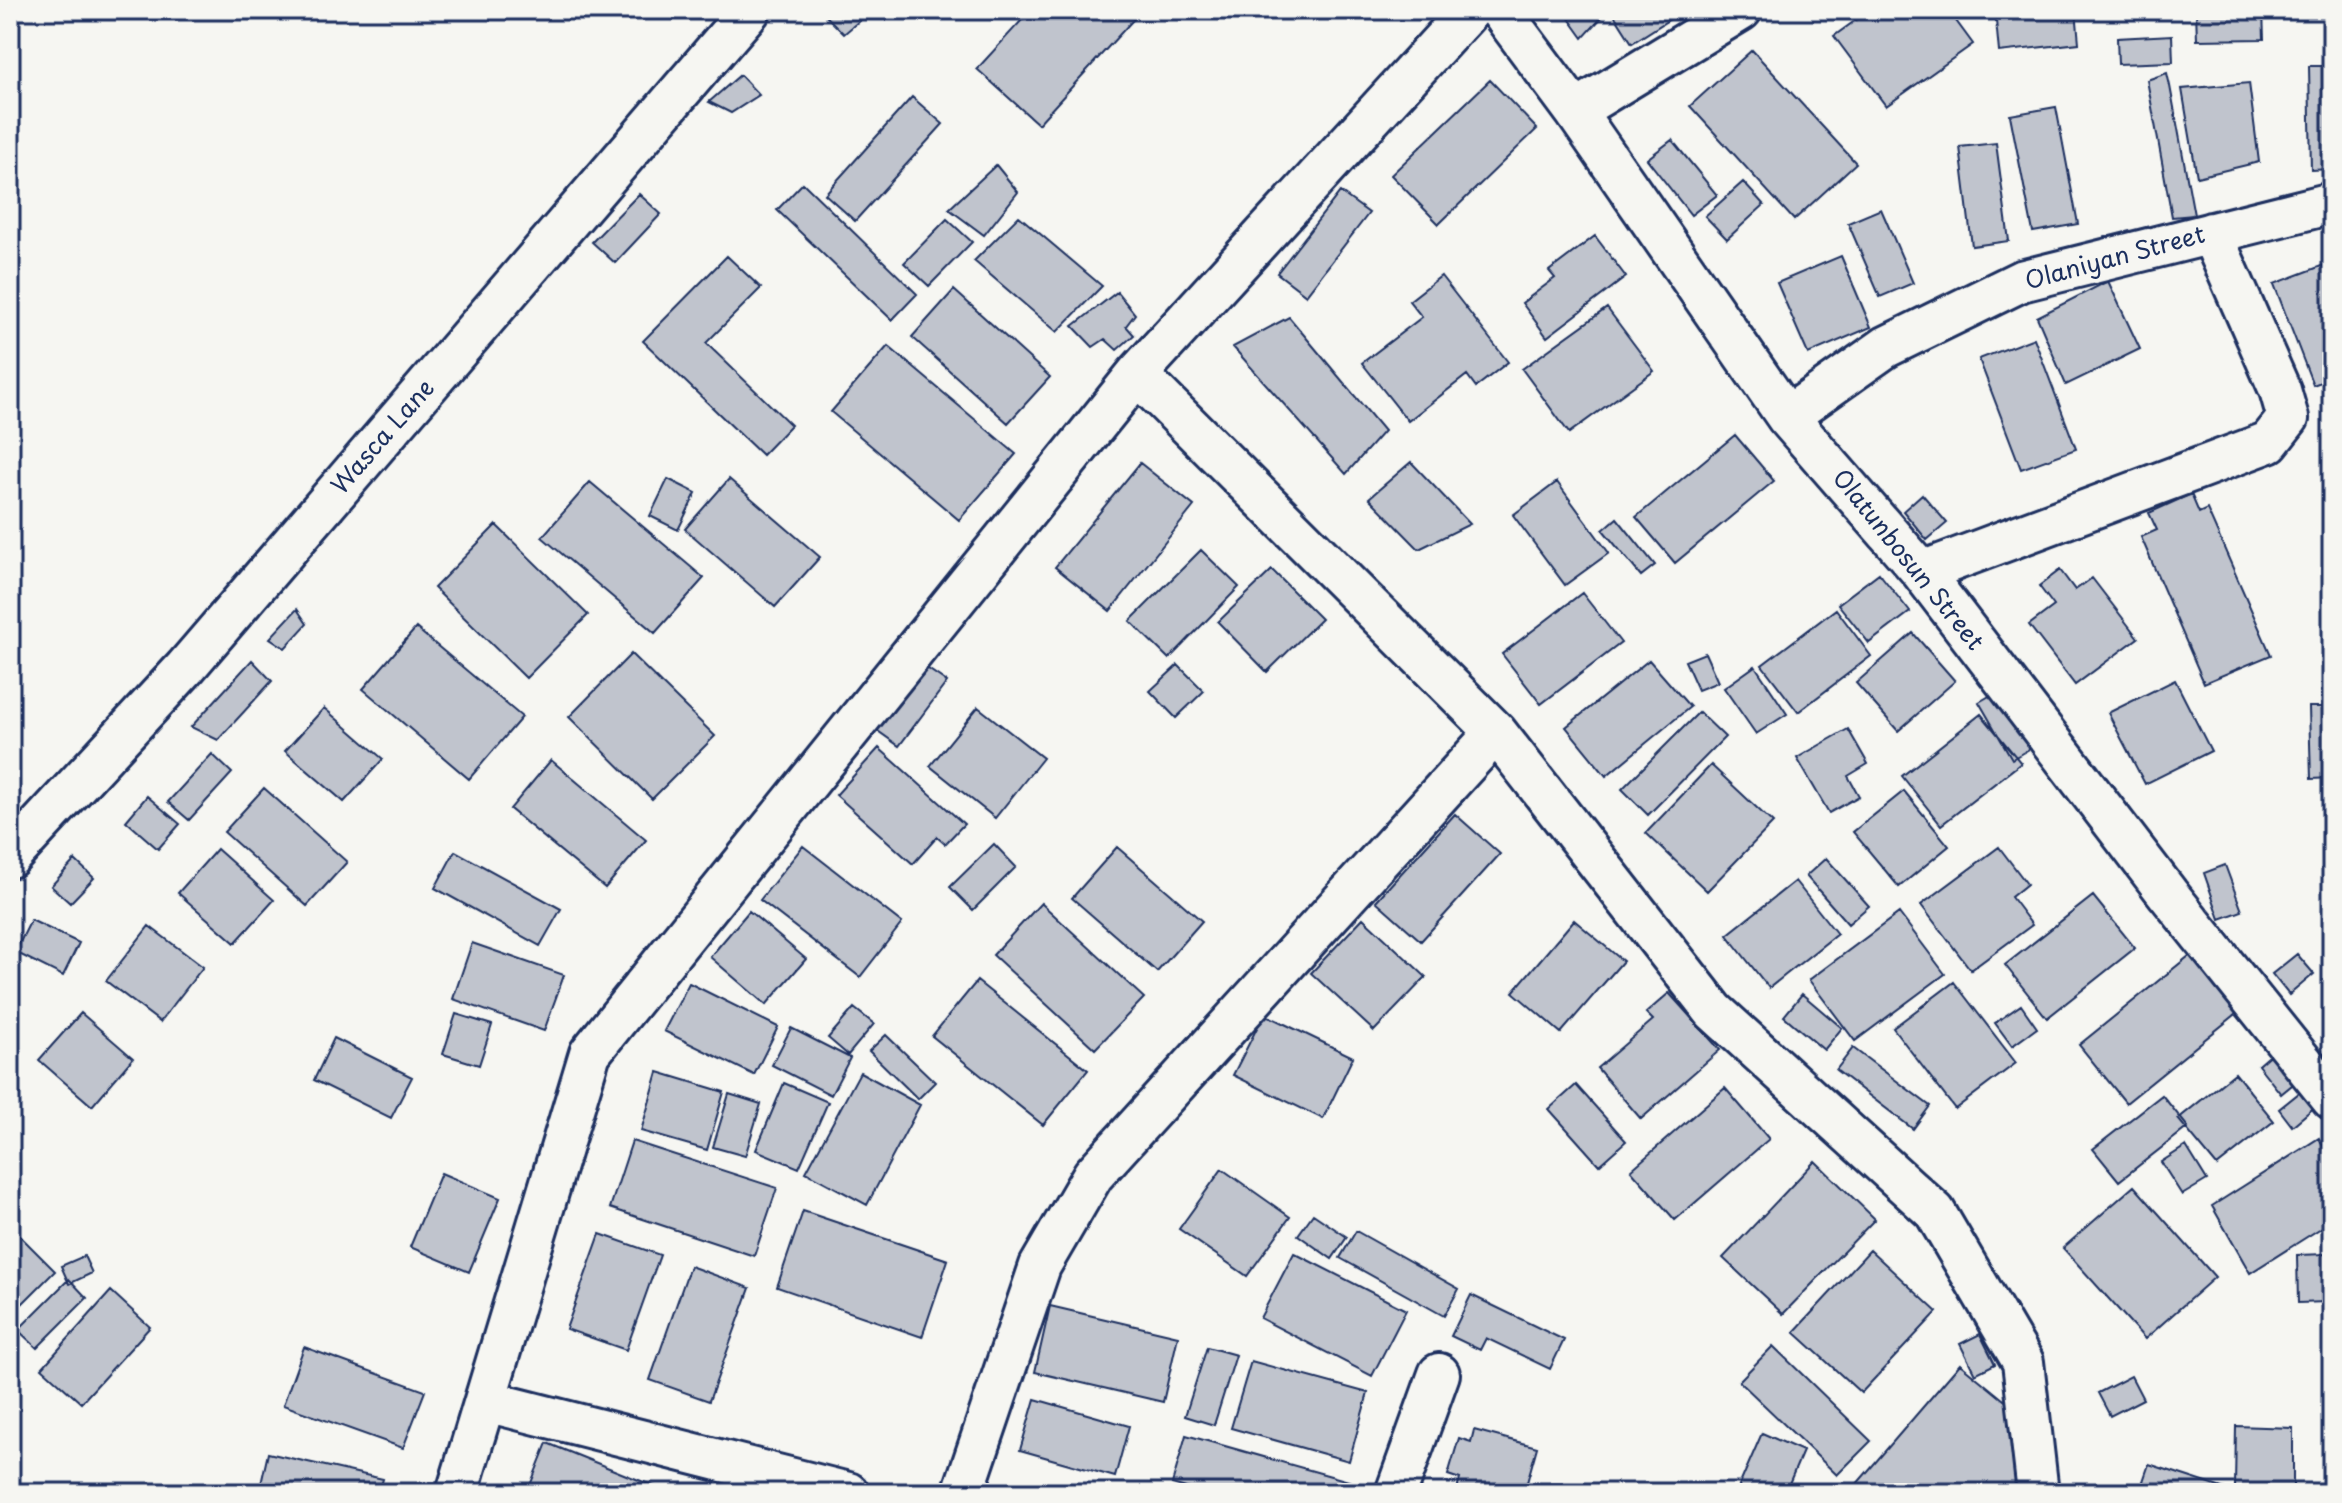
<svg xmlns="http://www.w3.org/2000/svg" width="2342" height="1503" viewBox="0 0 2342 1503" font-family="'Playpen Sans',sans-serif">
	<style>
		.building { fill: #c0c4cd; stroke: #1b2f5e; stroke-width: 2 }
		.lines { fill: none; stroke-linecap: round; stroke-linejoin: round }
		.street-casing { stroke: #1b2f5e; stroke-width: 46 }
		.street { stroke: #f6f6f2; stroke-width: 40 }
		.labels { text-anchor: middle; stroke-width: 6; stroke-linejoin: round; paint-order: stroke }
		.street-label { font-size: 24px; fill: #1b2f5e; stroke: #f6f6f2 }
	</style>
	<rect width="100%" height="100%" fill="#f6f6f2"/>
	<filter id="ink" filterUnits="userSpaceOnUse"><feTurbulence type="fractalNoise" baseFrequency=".0125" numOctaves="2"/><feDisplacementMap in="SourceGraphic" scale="16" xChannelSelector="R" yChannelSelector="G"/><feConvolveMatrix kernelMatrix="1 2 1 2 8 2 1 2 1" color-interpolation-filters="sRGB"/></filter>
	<g filter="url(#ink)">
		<path class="building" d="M820,10H863L867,14L844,34Z
			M1031,10H1142L1038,124L977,69Z
			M1563,10H1599L1604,15L1583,38Z
			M1611,10H1684L1632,43Z
			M1870,10H1948L1973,44L1886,106L1834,36Z
			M1995,10H2076L2079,43L1999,52Z
			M2196,10H2263L2264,39L2197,40Z
			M2172,35L2173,62L2118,64L2117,38Z
			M1752,50L1856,163L1794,220L1690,106Z
			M2309,66H2332V169L2311,170Z
			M2167,73L2170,86L2194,215L2172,217L2147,80Z
			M740,75L759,95L731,113L709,102Z
			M1490,80L1537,129L1439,224L1391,175Z
			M2249,83L2259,162L2197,177L2182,89Z
			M912,97L943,124L855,221L825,194Z
			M2056,107L2078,224L2033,232L2010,115Z
			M1672,140L1717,195L1691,215L1647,159Z
			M1996,143L2009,241L1972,246L1960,147Z
			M996,165L1018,192L984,235L949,209Z
			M1743,182L1764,205L1727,239L1705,216Z
			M803,183L917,294L892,320L777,210Z
			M1340,192L1369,213L1306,295L1277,273Z
			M639,194L661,214L615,263L592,242Z
			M1881,209L1913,283L1880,297L1848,223Z
			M1019,216L1102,286L1057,332L974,261Z
			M947,219L972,242L929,286L904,263Z
			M1595,236L1626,277L1547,337L1522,303L1555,278L1549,271Z
			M727,256L761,288L706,343L791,425L762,455L643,341Z
			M1841,256L1871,327L1808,354L1777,283Z
			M2332,262V378L2313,385L2274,284Z
			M1441,276L1508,362L1476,387L1467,375L1408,421L1362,363L1422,317L1409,301Z
			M2108,281L2140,349L2066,385L2037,317Z
			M954,290L1050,377L1008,423L912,337Z
			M1117,292L1135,314L1126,326L1134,335L1117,350L1105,339L1093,347L1073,326Z
			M1607,308L1654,371L1569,433L1522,369Z
			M1289,317L1384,431L1346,474L1233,347Z
			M2034,338L2076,449L2021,469L1979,359Z
			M888,346L1016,454L959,520L831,412Z
			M1735,435L1774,481L1675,563L1636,517Z
			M1411,462L1470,524L1419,549L1369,498Z
			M1140,463L1194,506L1110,611L1055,567Z
			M668,479L696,493L678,530L650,516Z
			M729,479L820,557L775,607L685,529Z
			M590,482L704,578L655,633L542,537Z
			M1557,482L1609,553L1565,585L1513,515Z
			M1922,494L1947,523L1927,540L1903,511Z
			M2191,494L2199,513L2207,509L2271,655L2204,683L2141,537L2157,530L2149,513Z
			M1617,518L1655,565L1641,576L1603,530Z
			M496,525L588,615L526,678L434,588Z
			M1201,550L1239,587L1169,659L1130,621Z
			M1272,570L1321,619L1267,672L1218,622Z
			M2060,570L2075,590L2092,578L2138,638L2075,685L2029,625L2054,606L2039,586Z
			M1879,573L1910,612L1869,643L1838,604Z
			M1582,593L1621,643L1541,704L1502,654Z
			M297,609L307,624L285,648L270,638Z
			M1836,609L1871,656L1798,712L1762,665Z
			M416,628L522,717L469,779L363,689Z
			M1913,633L1955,681L1898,731L1856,683Z
			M1705,653L1718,682L1698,690L1685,661Z
			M631,654L715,736L652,799L569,717Z
			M252,660L272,681L218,740L191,727Z
			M915,660L947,682L899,746L868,724Z
			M1649,660L1690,707L1606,776L1566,727Z
			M1178,665L1204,691L1176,718L1150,691Z
			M1755,666L1787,714L1756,734L1724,688Z
			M2175,680L2211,751L2145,784L2108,713Z
			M1998,691L2031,748L2012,759L1979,702Z
			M978,707L1043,758L995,818L930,766Z
			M2309,707H2332V778L2311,779Z
			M324,708L383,759L344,802L285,751Z
			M1699,712L1725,737L1648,815L1622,789Z
			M1981,714L2021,763L1941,825L1902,776Z
			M1848,729L1868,764L1848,776L1859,796L1829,813L1797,758Z
			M879,748L964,824L945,844L937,837L913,864L836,795Z
			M212,754L232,773L189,820L168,802Z
			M551,760L646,840L605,888L510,809Z
			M1711,765L1773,823L1707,891L1646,833Z
			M264,788L347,862L307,906L224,832Z
			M1904,791L1949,846L1899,887L1853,832Z
			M147,796L180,824L158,849L126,821Z
			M1455,814L1500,854L1421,941L1376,901Z
			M994,844L1016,867L973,910L950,887Z
			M803,846L902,923L860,977L760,900Z
			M1117,847L1202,921L1157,972L1072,898Z
			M1999,847L2027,884L2011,897L2032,925L1971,970L1921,905Z
			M217,849L274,900L235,943L178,893Z
			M455,851L561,909L540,946L435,888Z
			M1826,858L1869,906L1848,924L1806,876Z
			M75,860L94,878L70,903L51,886Z
			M2225,865L2242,911L2220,919L2204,873Z
			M1795,881L1837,934L1769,988L1727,935Z
			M2093,896L2135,948L2047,1018L2005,965Z
			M1041,903L1144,998L1095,1049L993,955Z
			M749,911L806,959L766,1005L710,957Z
			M1899,913L1945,974L1855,1041L1809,980Z
			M1363,918L1426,977L1374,1031L1311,973Z
			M31,920L79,943L63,976L15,952Z
			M1574,920L1623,961L1561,1033L1513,992Z
			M149,926L203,967L160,1022L106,981Z
			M472,943L564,975L544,1031L453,999Z
			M2194,952L2241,1010L2126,1103L2079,1045Z
			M2297,954L2314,974L2289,995L2272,974Z
			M977,981L1088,1070L1043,1125L932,1036Z
			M1954,982L2016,1063L1955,1109L1893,1028Z
			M689,983L778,1027L754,1075L664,1031Z
			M1669,993L1720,1050L1641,1119L1597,1068L1653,1020L1646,1013Z
			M1802,994L1842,1028L1824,1050L1784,1016Z
			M2021,1005L2037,1028L2012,1046L1995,1023Z
			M854,1008L874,1024L848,1055L828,1038Z
			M81,1013L133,1058L92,1106L39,1060Z
			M456,1014L492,1025L479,1065L443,1054Z
			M1264,1014L1353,1057L1323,1119L1233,1075Z
			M791,1028L850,1058L831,1095L772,1065Z
			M886,1035L935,1082L918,1099L869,1051Z
			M334,1038L412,1077L391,1118L314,1080Z
			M1853,1048L1930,1106L1913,1129L1836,1070Z
			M2274,1051L2298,1080L2281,1094L2258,1065Z
			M658,1072L724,1092L707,1150L641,1131Z
			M860,1072L920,1105L867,1205L806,1172Z
			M2235,1073L2274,1121L2217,1166L2178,1119Z
			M784,1083L828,1102L799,1168L756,1150Z
			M1576,1085L1626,1141L1599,1165L1549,1109Z
			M1725,1088L1769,1139L1675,1220L1631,1170Z
			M2304,1089L2317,1105L2292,1126L2279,1109Z
			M729,1094L761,1104L745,1156L713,1147Z
			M2162,1095L2188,1127L2119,1181L2093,1149Z
			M2319,1138L2332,1162V1221L2250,1273L2212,1206Z
			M632,1141L777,1188L754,1256L610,1208Z
			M2186,1146L2207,1180L2182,1195L2161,1162Z
			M1815,1161L1875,1219L1783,1314L1723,1258Z
			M1222,1169L1290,1217L1247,1276L1179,1229Z
			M441,1173L500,1198L469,1272L410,1247Z
			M2134,1186L2215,1277L2145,1339L2063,1248Z
			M803,1211L948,1260L922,1337L777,1287Z
			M1313,1214L1347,1237L1332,1259L1298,1235Z
			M10,1226L55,1271L10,1316Z
			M1356,1231L1459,1289L1444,1316L1340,1258Z
			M600,1234L660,1255L626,1350L566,1329Z
			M1870,1250L1937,1312L1861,1393L1794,1332Z
			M1294,1253L1406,1310L1372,1376L1260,1318Z
			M2326,1254L2327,1302L2298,1303L2297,1255Z
			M84,1256L92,1273L69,1284L61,1266Z
			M690,1266L750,1288L709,1401L650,1380Z
			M69,1279L87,1298L37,1348L18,1330Z
			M111,1291L150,1327L81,1403L42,1368Z
			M1471,1295L1564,1340L1550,1369L1486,1338L1480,1350L1451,1336Z
			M1050,1306L1178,1336L1163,1402L1035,1372Z
			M1980,1334L1995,1364L1975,1374L1960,1344Z
			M1773,1346L1871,1441L1837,1475L1739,1381Z
			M304,1347L425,1391L403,1448L283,1405Z
			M1207,1347L1236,1355L1214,1425L1185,1416Z
			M1251,1361L1368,1393L1349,1461L1231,1428Z
			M1960,1364L2015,1409L2016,1493H1849Z
			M2131,1376L2143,1399L2110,1416L2098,1393Z
			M1035,1399L1129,1426L1115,1477L1020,1450Z
			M2236,1426L2293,1428V1489L2235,1488Z
			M1474,1430L1537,1447L1524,1493H1456L1460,1479L1448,1475L1459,1438L1471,1442Z
			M1762,1433L1803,1451L1785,1493H1736Z
			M1186,1435L1352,1482L1349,1493H1204L1172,1484Z
			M547,1443L671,1493H527Z
			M268,1453L383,1479L379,1493H259Z
			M2149,1464L2237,1493H2139Z"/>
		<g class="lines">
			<g class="street-casing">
				<path id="street" d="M1500,10L1575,111L1787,417L1922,572L2168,894L2332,1099
					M1575,111L1741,10
					M1137,374L1496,732L1714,1011L1935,1212L2023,1362L2038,1493
					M1787,417L1886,347L2021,281L2332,203
					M1922,572L2269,442L2288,418L2280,390L2211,233
					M10,857L185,668L750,10
					M486,1401L848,1493
					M457,1493L590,1053L1137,374L1470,10
					M963,1493L1040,1266L1093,1175L1496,732
					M1396,1493L1439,1374"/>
			</g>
			<use href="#street" class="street"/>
		</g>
	</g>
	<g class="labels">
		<g class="street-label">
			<text transform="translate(2115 258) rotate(-15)" y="8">Olaniyan Street</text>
			<text transform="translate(383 437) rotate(-49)" y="8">Wasca Lane</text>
			<text transform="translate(1908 560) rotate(51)" y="8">Olatunbosun Street</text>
		</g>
	</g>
	<rect width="2342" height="1503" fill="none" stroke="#f6f6f2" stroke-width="40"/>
	<rect x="20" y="20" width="2302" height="1463" fill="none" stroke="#1b2f5e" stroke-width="3" filter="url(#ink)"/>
</svg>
